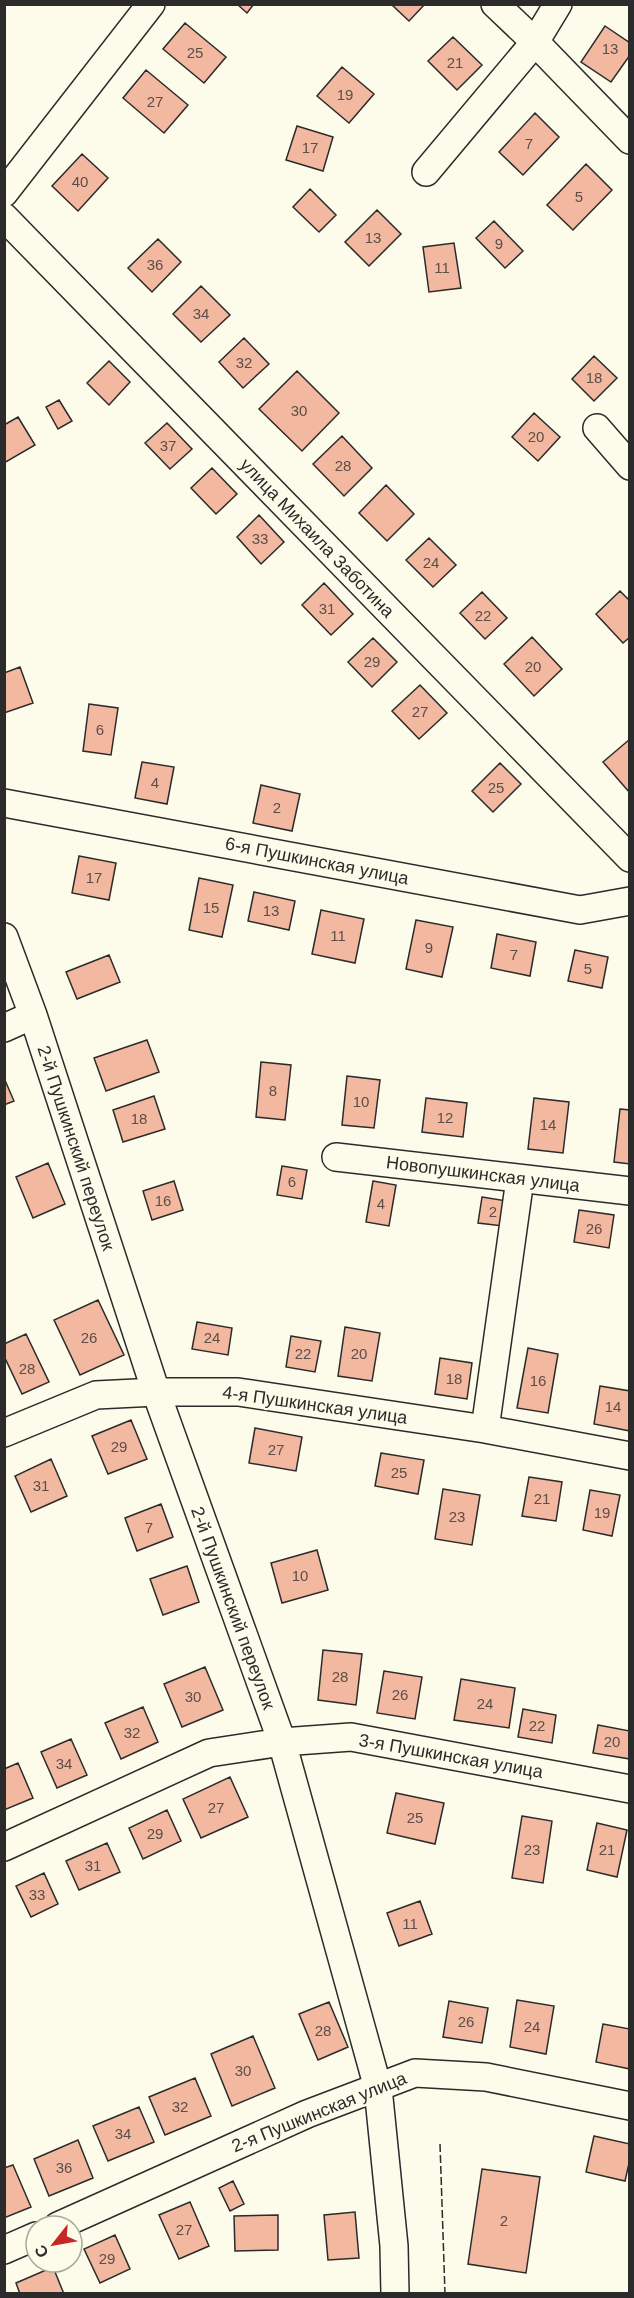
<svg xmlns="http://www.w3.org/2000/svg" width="634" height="2298" viewBox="0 0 634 2298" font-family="Arial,sans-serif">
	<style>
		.building { fill: #f2b8a0; stroke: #2b2b2b; stroke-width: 1.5 }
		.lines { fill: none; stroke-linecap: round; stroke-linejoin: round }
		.minor-casing { stroke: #2b2b2b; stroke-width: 30 }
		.minor { stroke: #fdfbea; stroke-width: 27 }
		.fence { stroke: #2b2b2b; stroke-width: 1.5; stroke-dasharray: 8 3; stroke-linecap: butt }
		.labels { text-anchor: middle; stroke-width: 4.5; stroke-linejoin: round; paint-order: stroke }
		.number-label { font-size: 15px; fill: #5d4e48 }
		.street-label { font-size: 18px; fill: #2b2b2b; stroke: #fdfbea }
	</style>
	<rect width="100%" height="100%" fill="#fdfbea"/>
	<path class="building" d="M237,4H254L247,13Z
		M391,4H425L409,21Z
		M185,23L226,57L204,83L163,49Z
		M605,26L630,43V55L611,82L581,62Z
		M453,37L482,65L457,90L428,61Z
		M342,67L374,94L349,123L317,96Z
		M146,70L188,105L164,133L123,98Z
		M535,113L559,137L523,175L499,152Z
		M297,126L333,137L323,171L286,160Z
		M82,154L108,178L78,211L52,186Z
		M586,164L612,190L573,230L547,205Z
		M310,189L336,215L319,232L293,207Z
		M377,210L401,234L369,266L345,242Z
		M494,221L523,251L505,268L476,238Z
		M158,239L181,262L152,292L128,268Z
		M454,243L461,288L429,292L423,247Z
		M201,286L230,315L201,342L173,314Z
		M244,338L269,364L243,388L219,362Z
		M594,356L617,378L594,401L572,379Z
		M109,361L130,382L109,405L87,383Z
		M297,371L339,413L302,451L259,409Z
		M59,400L72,421L58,429L46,407Z
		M534,413L560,437L538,461L512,437Z
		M18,417L35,445L4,463V425Z
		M167,423L192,449L170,469L145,443Z
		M342,436L372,468L344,496L313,464Z
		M212,468L237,494L216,514L191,488Z
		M386,485L414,514L387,541L359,513Z
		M259,515L284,542L261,564L237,537Z
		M429,538L456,565L433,587L406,560Z
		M324,583L353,614L331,635L302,605Z
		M620,591L630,601V637L623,643L596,614Z
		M482,592L507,618L485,639L460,613Z
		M532,637L562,669L534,696L504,664Z
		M373,638L397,662L372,687L348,662Z
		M20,667L33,703L4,713V673Z
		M420,685L447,713L419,739L392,711Z
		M89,704L118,708L111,755L83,751Z
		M630,739V793L603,762Z
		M142,762L174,767L167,804L135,798Z
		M500,763L521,784L493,812L472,791Z
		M261,785L300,794L292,831L253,823Z
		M79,856L116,863L109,900L72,893Z
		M199,878L233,885L222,937L189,930Z
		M254,892L295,901L289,930L248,921Z
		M321,910L364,919L355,963L312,954Z
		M416,920L453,927L442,977L406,969Z
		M497,934L536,942L530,976L491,968Z
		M575,950L608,957L602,988L568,981Z
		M109,955L120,982L77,999L66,972Z
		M147,1040L159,1072L106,1091L94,1058Z
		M261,1062L291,1065L285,1120L256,1117Z
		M347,1076L380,1080L374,1128L342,1125Z
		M4,1078L14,1101L4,1105Z
		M154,1096L165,1129L123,1142L113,1110Z
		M426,1098L467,1103L463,1137L422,1132Z
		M534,1098L569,1102L563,1153L528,1149Z
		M620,1109L630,1110V1164L614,1162Z
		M48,1163L65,1204L33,1218L16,1177Z
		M282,1166L307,1170L302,1199L277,1195Z
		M174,1181L183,1210L152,1220L143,1191Z
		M373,1181L396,1185L389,1226L366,1222Z
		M482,1197L507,1201L503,1226L478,1223Z
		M579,1210L614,1215L609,1248L574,1242Z
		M98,1300L124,1355L80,1375L54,1320Z
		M197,1322L232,1328L228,1355L192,1349Z
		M345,1327L380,1333L372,1381L338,1376Z
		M26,1334L49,1382L22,1394L4,1356V1344Z
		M291,1336L321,1341L315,1372L286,1367Z
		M528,1348L558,1354L548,1413L517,1408Z
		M440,1358L472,1363L467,1399L435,1394Z
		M600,1386L630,1391V1431L594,1424Z
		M131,1420L147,1459L108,1474L92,1436Z
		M255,1428L302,1437L296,1471L249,1463Z
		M381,1453L424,1460L418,1494L375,1486Z
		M51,1459L67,1496L31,1512L15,1476Z
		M529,1477L562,1482L556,1521L522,1516Z
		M443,1489L480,1495L472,1545L435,1539Z
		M590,1490L620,1495L612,1536L583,1530Z
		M161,1504L173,1537L137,1551L125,1518Z
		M317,1550L328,1590L282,1603L271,1563Z
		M187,1566L199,1602L163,1615L150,1579Z
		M323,1650L362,1654L356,1705L318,1700Z
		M205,1667L223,1710L182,1727L164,1684Z
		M384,1671L422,1677L415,1719L377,1713Z
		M461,1679L515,1688L509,1728L454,1720Z
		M143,1707L158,1742L121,1759L105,1723Z
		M523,1709L556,1715L552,1743L518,1737Z
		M598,1725L630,1731V1759L593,1753Z
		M71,1739L87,1775L57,1788L41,1752Z
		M18,1763L33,1798L4,1810V1769Z
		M230,1777L248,1817L201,1838L183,1799Z
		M396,1793L444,1803L435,1844L387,1833Z
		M167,1810L181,1841L143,1859L129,1828Z
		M522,1816L552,1821L543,1883L512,1878Z
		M597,1823L627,1830L617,1877L587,1870Z
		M107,1843L120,1872L79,1890L66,1861Z
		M44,1873L58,1904L31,1917L16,1886Z
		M420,1901L432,1934L399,1946L387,1913Z
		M517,2000L554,2006L546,2054L510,2047Z
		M449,2001L488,2008L482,2043L443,2037Z
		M329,2002L348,2047L318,2060L299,2014Z
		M603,2024L630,2029V2069L596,2062Z
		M253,2036L275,2088L232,2106L211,2054Z
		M195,2078L211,2116L165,2135L149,2097Z
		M139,2107L154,2142L108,2161L93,2126Z
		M594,2136L630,2144V2159L625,2181L586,2172Z
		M78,2140L93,2178L49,2196L34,2159Z
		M13,2165L31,2207L4,2218V2168Z
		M482,2169L540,2177L526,2273L468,2264Z
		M233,2181L244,2204L230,2211L219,2188Z
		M190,2202L209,2246L179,2259L159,2215Z
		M355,2212L359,2258L328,2260L324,2215Z
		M278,2215V2250L235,2251L234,2216Z
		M115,2235L130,2269L100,2283L84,2249Z
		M53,2267L64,2294H20L16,2283Z"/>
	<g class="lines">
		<g class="minor-casing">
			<path id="minor" d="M495,4L535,42L630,140
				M426,172L535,42L558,4
				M4,193L151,4
				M4,217L630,858
				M597,428L630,466
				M4,803L580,910L630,901
				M4,937L33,1015L156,1392L282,1742L378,2088L394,2246L395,2294
				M4,1028L33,1015
				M336,1157L630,1191
				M485,1429L520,1179
				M4,1433L96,1395L156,1392H238L485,1429L630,1456
				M4,1847L209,1753L282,1742L351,1737L630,1789
				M58,2226L307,2114L415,2073L486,2077L630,2106
				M4,2250L36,2236"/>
		</g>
		<use href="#minor" class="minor"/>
		<path class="fence" d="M440,2144L445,2294"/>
	</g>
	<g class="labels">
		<g class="number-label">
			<text x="610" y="54">13</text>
			<text x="195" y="58">25</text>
			<text x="455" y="68">21</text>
			<text x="345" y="100">19</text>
			<text x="155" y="107">27</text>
			<text x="529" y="149">7</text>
			<text x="310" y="153">17</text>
			<text x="80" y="187">40</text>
			<text x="579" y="202">5</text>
			<text x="373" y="243">13</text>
			<text x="499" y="249">9</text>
			<text x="155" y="270">36</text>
			<text x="442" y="273">11</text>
			<text x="201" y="319">34</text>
			<text x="244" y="368">32</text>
			<text x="594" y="383">18</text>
			<text x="299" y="416">30</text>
			<text x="536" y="442">20</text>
			<text x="168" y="451">37</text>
			<text x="343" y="471">28</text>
			<text x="260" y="544">33</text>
			<text x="431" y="568">24</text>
			<text x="327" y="614">31</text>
			<text x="483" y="621">22</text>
			<text x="372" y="667">29</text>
			<text x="533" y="672">20</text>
			<text x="420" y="717">27</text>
			<text x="100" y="735">6</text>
			<text x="155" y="788">4</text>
			<text x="496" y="793">25</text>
			<text x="277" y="813">2</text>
			<text x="94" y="883">17</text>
			<text x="211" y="913">15</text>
			<text x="271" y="916">13</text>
			<text x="338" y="941">11</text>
			<text x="429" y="953">9</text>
			<text x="514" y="960">7</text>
			<text x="588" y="974">5</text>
			<text x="273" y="1096">8</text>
			<text x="361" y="1107">10</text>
			<text x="445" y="1123">12</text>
			<text x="139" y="1124">18</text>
			<text x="548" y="1130">14</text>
			<text x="292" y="1187">6</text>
			<text x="163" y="1206">16</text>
			<text x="381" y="1209">4</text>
			<text x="493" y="1217">2</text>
			<text x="594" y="1234">26</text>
			<text x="89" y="1343">26</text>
			<text x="212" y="1343">24</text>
			<text x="303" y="1359">22</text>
			<text x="359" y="1359">20</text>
			<text x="27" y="1374">28</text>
			<text x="454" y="1384">18</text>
			<text x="538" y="1386">16</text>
			<text x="613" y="1412">14</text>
			<text x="119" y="1452">29</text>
			<text x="276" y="1455">27</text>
			<text x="399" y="1478">25</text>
			<text x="41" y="1491">31</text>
			<text x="542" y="1504">21</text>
			<text x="602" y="1518">19</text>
			<text x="457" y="1522">23</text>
			<text x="149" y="1533">7</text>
			<text x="300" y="1581">10</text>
			<text x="340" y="1682">28</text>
			<text x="400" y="1700">26</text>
			<text x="193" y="1702">30</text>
			<text x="485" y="1709">24</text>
			<text x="537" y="1731">22</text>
			<text x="132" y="1738">32</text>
			<text x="612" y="1747">20</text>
			<text x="64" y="1769">34</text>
			<text x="216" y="1813">27</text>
			<text x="415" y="1823">25</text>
			<text x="155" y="1839">29</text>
			<text x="532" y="1855">23</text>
			<text x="607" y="1855">21</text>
			<text x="93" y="1871">31</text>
			<text x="37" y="1900">33</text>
			<text x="410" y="1929">11</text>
			<text x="466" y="2027">26</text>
			<text x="532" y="2032">24</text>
			<text x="323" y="2036">28</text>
			<text x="243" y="2076">30</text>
			<text x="180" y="2112">32</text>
			<text x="123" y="2139">34</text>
			<text x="64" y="2173">36</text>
			<text x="504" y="2226">2</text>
			<text x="184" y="2235">27</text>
			<text x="107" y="2264">29</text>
		</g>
		<g class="street-label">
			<text transform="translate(317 538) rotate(46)" y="6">улица Михаила Заботина</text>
			<text transform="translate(317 861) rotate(11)" y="6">6-я Пушкинская улица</text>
			<text transform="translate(76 1148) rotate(72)" y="6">2-й Пушкинский переулок</text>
			<text transform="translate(483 1174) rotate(7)" y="6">Новопушкинская улица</text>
			<text transform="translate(315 1405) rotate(8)" y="6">4-я Пушкинская улица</text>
			<text transform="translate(233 1608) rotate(70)" y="6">2-й Пушкинский переулок</text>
			<text transform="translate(451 1756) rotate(10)" y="6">3-я Пушкинская улица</text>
			<text transform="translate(319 2112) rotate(-22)" y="6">2-я Пушкинская улица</text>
		</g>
	</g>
	<rect width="634" height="2298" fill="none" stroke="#2b2b2b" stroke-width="12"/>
	<g transform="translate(54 2244) rotate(239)"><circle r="28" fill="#fdfbea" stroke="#a9a89e" stroke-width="1.5"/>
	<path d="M0-4.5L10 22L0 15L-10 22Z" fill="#c62828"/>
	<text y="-9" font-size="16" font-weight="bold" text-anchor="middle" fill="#2b2b2b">С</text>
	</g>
</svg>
